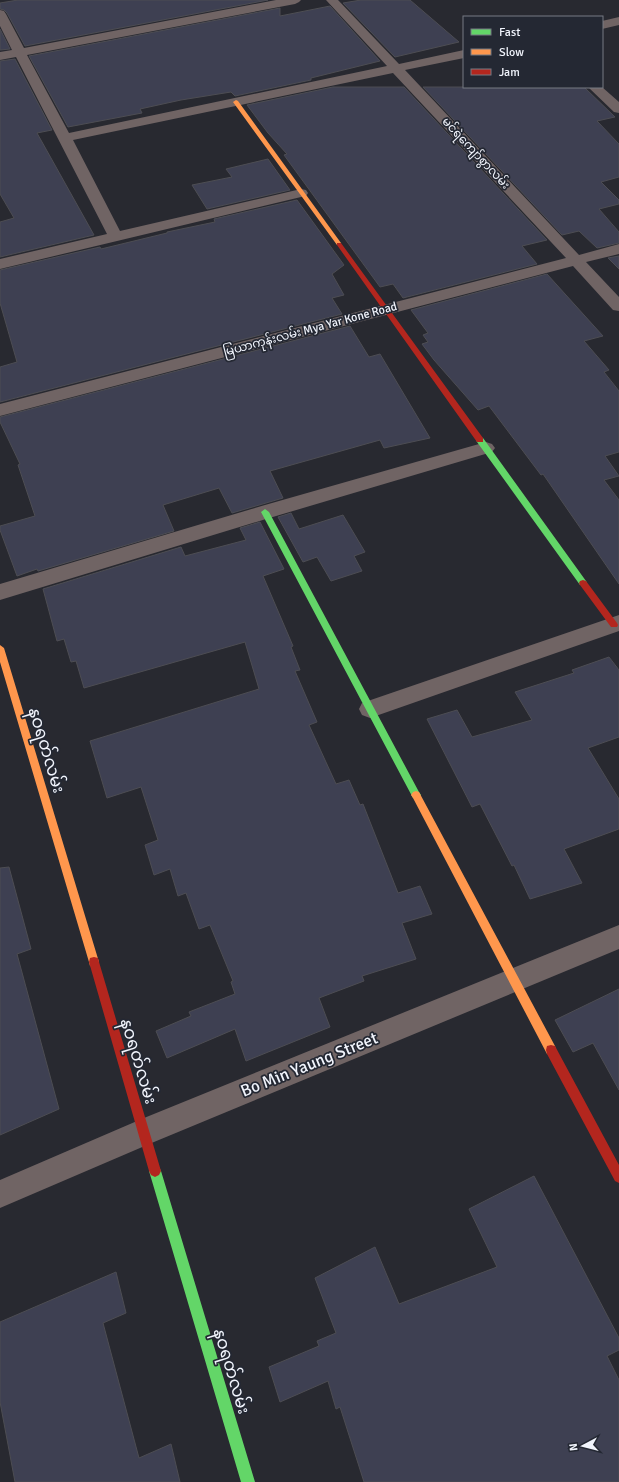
<svg xmlns="http://www.w3.org/2000/svg" width="619" height="1482" viewBox="0 0 619 1482" font-family="Signika,'Noto Sans Myanmar',sans-serif">
	<style>
		.building { fill: #3e4052; stroke: #4d4d53 }
		.lines { fill: none; stroke-linecap: round; stroke-linejoin: round }
		.street { fill: #706464; fill-rule: evenodd }
		.fast { fill: #63d668; fill-rule: evenodd }
		.slow { fill: #ff974d; fill-rule: evenodd }
		.jam { fill: #b3261e; fill-rule: evenodd }
		.labels { text-anchor: middle; stroke-width: 3.5; stroke-linejoin: round; paint-order: stroke }
		.far-street-label { font-size: 12px; fill: #f1f4fc; stroke: #242833 }
		.near-street-label { font-size: 17px; fill: #f1f4fc; stroke: #242833 }
	</style>
	<rect width="100%" height="100%" fill="#282930"/>
	<path class="building" d="M18,0H268L25,46L7,13L4,10L0,9V3Z
		M361,0H410L459,42L395,57L343,3Z
		M330,6L380,61L311,78V80L235,96L231,92L181,100L140,109L142,113L68,127L29,56L280,8V16Z
		M0,29L10,49L0,50Z
		M15,59L52,130L37,133L94,235L0,257V222L14,218L0,194V61Z
		M333,87H404L547,240L522,246L537,264L403,298L393,284L380,287L284,155L287,154L268,133L247,105Z
		M423,87H584L615,117L597,121L619,144V177L601,182L619,200V204L599,209L619,232V243L597,248L579,231L562,235Z
		M268,159L290,190L207,209L192,185L232,177L226,169Z
		M297,200L344,265L332,274L344,295L332,298L342,314L0,402V367L17,362L0,303V270L100,247L101,249L167,233V232L215,222L214,219Z
		M619,256V269L608,258Z
		M547,274L603,336L584,341L609,370L604,372L619,391V452L605,456L619,476L604,480L619,500V584L543,474L541,475L489,406L478,410L434,360L422,344L428,342L423,335L428,333L411,310Z
		M350,326L369,357L380,354L430,438L384,448L380,440L270,471L283,498L232,513L219,488L163,505L174,531L38,571L37,569L17,576L0,530V526L35,516L18,465L20,464L0,422V417Z
		M291,513L299,529L343,515L365,552L354,556L362,571L331,581L317,557L303,562L278,517Z
		M260,522L284,569L263,576L293,646L291,647L300,670L295,671L317,722L309,725L336,784L349,780L360,805L363,804L398,893L420,886L432,914L402,923L416,959L362,976L364,981L319,998L330,1027L246,1061L235,1029L167,1058L156,1031L191,1016L189,1012L235,994L231,982L233,981L210,925L199,929L186,893L178,896L170,869L154,875L145,845L158,840L141,787L107,798L90,741L259,689L245,642L84,688L76,661L71,662L64,639L57,641L43,589L181,547L185,556L246,540L240,528Z
		M609,657L619,670V737L588,748L619,799V829L564,849L582,883L530,899L514,865L512,866L480,804L472,807L427,719L457,710L472,737L532,720L515,692L574,673L572,670Z
		M9,867L31,949L17,954L59,1109L0,1135V868Z
		M619,989V1090L593,1043L573,1052L555,1020Z
		M534,1176L619,1338V1350L607,1356L619,1380V1482H364L340,1407L336,1409L328,1381L280,1402L269,1367L319,1346L317,1341L336,1333L315,1278L375,1247L399,1304L497,1267L469,1209Z
		M116,1272L126,1313L103,1323L139,1458L171,1444L180,1482H15L0,1402V1322Z"/>
	<g class="lines">
		<path class="street" d="M276,0H301L299,2L295,4L27,55L69,133L387,66L326,0H338L399,64L464,50V58L405,70L579,255L619,244V254L586,262L619,297V311L613,310L573,266L0,416V404L566,258L393,73L73,140L120,231L301,189L306,190L308,193L306,196L301,197L0,269V259L107,234L16,57L0,60V52L12,50L0,26V10L4,11L6,14L24,48Z
			M619,17V25L602,29V21Z
			M588,87H602L619,102V113L614,112Z
			M486,442L492,444L495,448L492,452L266,519L0,600V584L265,505Z
			M619,615V631L370,718L362,715L359,709L362,703Z
			M619,925V949L154,1142L0,1208V1180L144,1118Z"/>
		<path class="fast" d="M480,437L483,438L586,581L587,583L586,585H580L477,442L476,440Z
			M265,509L269,512L419,792L421,795L419,798L416,799L413,798L261,512Z
			M155,1165L159,1167L161,1171L255,1482H241L149,1171L151,1167Z"/>
		<path class="slow" d="M236,100L238,101L341,243V245H337L233,102Z
			M0,645L4,648L99,962L98,966L94,967L90,966L89,962L0,662Z
			M416,791L419,792L555,1046L556,1050L555,1054L551,1055L547,1054L413,798L411,795L413,792Z"/>
		<path class="jam" d="M337,243H341L483,438V442H477L337,245Z
			M583,580L586,581L617,623L618,625L617,627H611L580,585L579,583L580,581Z
			M94,957L98,958L99,962L161,1171L159,1175L155,1177L151,1175L149,1171L89,962L90,958Z
			M551,1045L555,1046L619,1165V1183L615,1181L547,1054L546,1050L547,1046Z"/>
	</g>
	<g class="labels">
		<g class="far-street-label">
			<text transform="translate(476 153) rotate(47)" y="4">မင်ရဲကျော်စွာလမ်း</text>
			<text transform="translate(310 329) rotate(-15)" y="4">မြယာကုန်းလမ်း Mya Yar Kone Road</text>
		</g>
		<g class="near-street-label">
			<text transform="translate(47 750) rotate(73)" y="6">နဝရတ်လမ်း</text>
			<text transform="translate(139 1061) rotate(73)" y="6">နဝရတ်လမ်း</text>
			<text transform="translate(309 1064) rotate(-22)" y="6">Bo Min Yaung Street</text>
			<text transform="translate(232 1371) rotate(73)" y="6">နဝရတ်လမ်း</text>
		</g>
	</g>
	<rect x="463" y="16" width="140" height="72" fill="#242833" stroke="#767a83"/>
	<rect x="471" y="29" width="20" height="6" fill="#63d668" stroke="#767a83"/>
	<text x="499" y="36" font-size="12" fill="#f1f4fc">Fast</text>
	<rect x="471" y="49" width="20" height="6" fill="#ff974d" stroke="#767a83"/>
	<text x="499" y="56" font-size="12" fill="#f1f4fc">Slow</text>
	<rect x="471" y="69" width="20" height="6" fill="#b3261e" stroke="#767a83"/>
	<text x="499" y="76" font-size="12" fill="#f1f4fc">Jam</text>
	<g transform="translate(583 1446) rotate(263)" stroke="#242833" stroke-width="3" paint-order="stroke">
	<path d="M0-3L7 15L0 10L-7 15Z" fill="#f1f4fc"/>
	<text y="-6" font-size="11" font-weight="bold" text-anchor="middle" fill="#f1f4fc">N</text>
	</g>
</svg>
